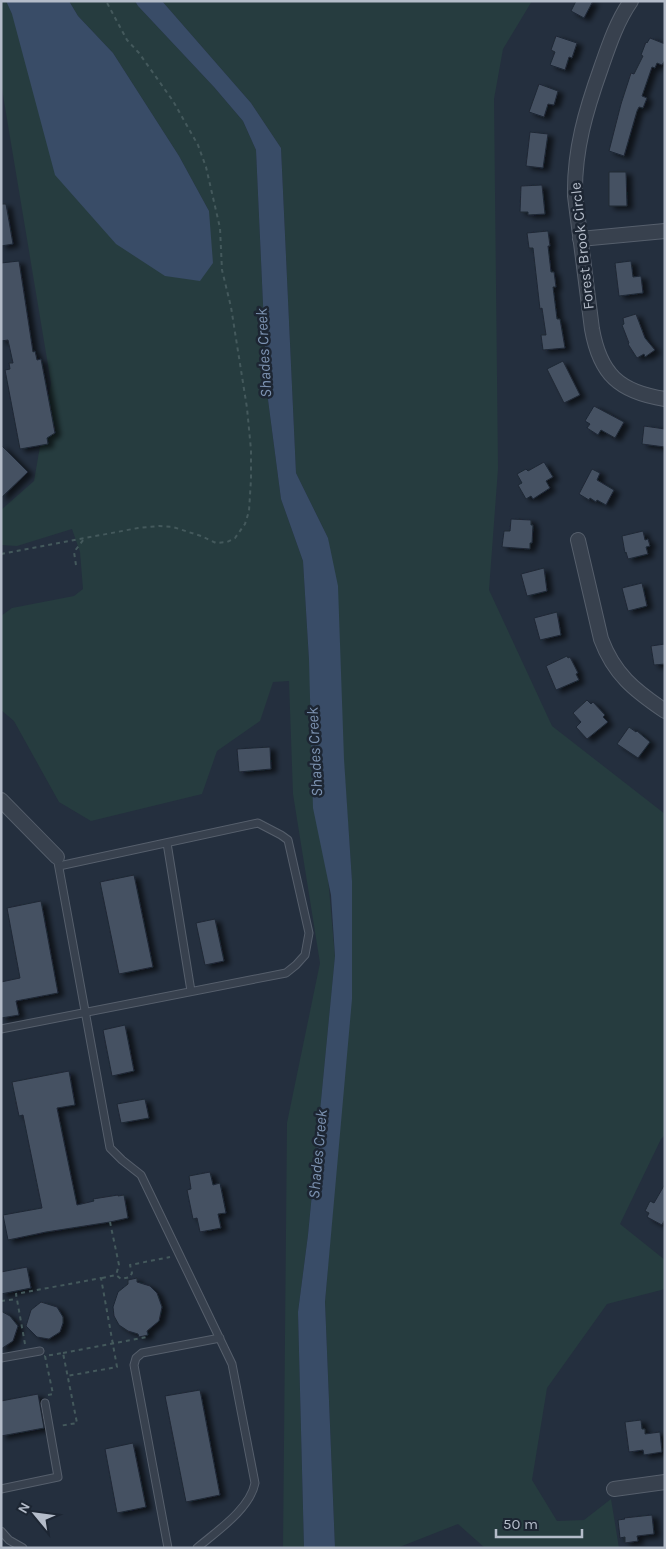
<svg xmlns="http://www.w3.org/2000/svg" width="666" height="1549" viewBox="0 0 666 1549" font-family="Karla,sans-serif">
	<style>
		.green { fill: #263c3f }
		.water { fill: #394c67 }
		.building { fill: #455162; stroke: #1f2835; filter: url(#shadow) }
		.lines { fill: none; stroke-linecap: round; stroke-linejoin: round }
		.service-casing { stroke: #565f6c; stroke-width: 9 }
		.minor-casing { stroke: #565f6c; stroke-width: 16 }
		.path { stroke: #44595c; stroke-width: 2; stroke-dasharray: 4 4; stroke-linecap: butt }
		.service { stroke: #38414e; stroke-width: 7 }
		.minor { stroke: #38414e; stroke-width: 14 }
		.labels { text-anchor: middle; stroke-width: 5; stroke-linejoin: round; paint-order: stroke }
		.street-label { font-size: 15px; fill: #b4bcc9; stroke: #1d2633 }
		.water-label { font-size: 16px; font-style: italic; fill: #7c92b1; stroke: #1d2633 }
	</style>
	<defs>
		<filter id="shadow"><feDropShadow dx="5.5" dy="3" stdDeviation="2.5" flood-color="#0009"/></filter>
	</defs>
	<rect width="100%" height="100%" fill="#242f3e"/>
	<path class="green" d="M1,1H6L12,14L209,211L179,156L113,53L78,16L69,1H135L138,6L214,87L243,121L256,150L267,392L281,499L303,561L309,660L335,957L308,1235L298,1312L304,1548H283L287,1123L320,963L293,794L289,681L273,682L260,721L217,751L202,794L91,821L59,802L14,721L1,710V616L12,608L74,596L83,589L80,552L72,529L17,546L1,545V510L34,481L51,383L1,83Z
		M162,1H532L503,49L494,99L498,469L489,590L552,726L665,814V1135L661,1139L620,1224L665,1260V1289L607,1304L547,1388L532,1480L557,1521L584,1520L611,1499L619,1548H485L458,1524L397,1548H335L325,1302L338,1143L352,881L328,538L296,473L281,148L251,103Z"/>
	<path class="water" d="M6,1H69L78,16L113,53L179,156L209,211L213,263L200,281L165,276L116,244L55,175L12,14Z
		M135,1H162L251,103L281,148L296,473L328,538L338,586L344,759L352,881V999L325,1302L335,1548H304L298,1312L308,1235L335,956L331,895L313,808L309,660L303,561L281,499L267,392L256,150L243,121L214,87L138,6Z"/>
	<path class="building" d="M576,1H593L584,18L571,11Z
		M556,36L577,43L572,58L569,57L565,70L550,65L555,52L551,50Z
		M650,38L665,44V60L662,65L657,63L655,68L652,67L642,96L647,98L643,108L639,107L637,111L624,156L609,151L621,104L631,73L634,74L643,56L641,55L646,42L647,43Z
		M539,84L558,91L554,105L548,104L544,117L529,112Z
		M530,132L548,134L543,168L526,166Z
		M609,172H626L627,206H609Z
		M542,185L545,214L528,215V212H520L521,186Z
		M1,204H6L13,244L1,246Z
		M548,231L550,246H548L551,272H554L556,287H553L557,319H560L565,348L543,350L541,335H546L542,308L540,309L533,248H529L527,233Z
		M19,261L33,352L35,351L37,360L41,359L55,433L47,438L48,444L20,449L5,370L10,369L9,363H13L8,340L1,341V263Z
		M631,261L633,277L641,276L643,293L619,296L615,263Z
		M636,314L645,338L655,350L645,357L644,354L637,358L628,344L629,343L622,325L624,324L623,318Z
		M563,361L580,395L564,403L547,369Z
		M594,406L624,422L615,438L601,430L598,435L587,428L590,424L585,421Z
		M644,426L665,429V447L642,444Z
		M1,445L28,472L1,498Z
		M544,462L553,477L546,481L550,488L533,499L531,496L526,499L518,485L522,483L517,474L526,469L528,471Z
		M592,469L600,473L597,480L614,490L606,505L597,500L596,502L590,498L589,500L579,494Z
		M511,519L531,520V525H533L532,543H530V549L502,547L504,531H510Z
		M643,531L645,540L648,539L650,546L646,547L648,554L628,559L626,552L625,553L622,536Z
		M544,568L547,591L527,596L521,574Z
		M642,583L647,606L628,611L622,588Z
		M557,612L561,635L540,640L534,618Z
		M665,644V664L654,665L651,646Z
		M567,656L568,658L570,657L578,673L576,674L579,680L556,690L546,666Z
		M587,700L591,704L593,702L605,715L603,717L608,722L587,739L576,727L581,722L573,713Z
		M629,727L636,732L637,731L650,742L638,758L617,744Z
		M270,747L271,769L239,772L237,749Z
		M134,875L153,967L119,974L100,882Z
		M41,901L58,993L16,1001L19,1015L1,1018V982L20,978L7,908Z
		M215,919L224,961L205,965L196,923Z
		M125,1025L134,1071L112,1076L103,1030Z
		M69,1071L75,1105L57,1108L77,1205L94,1201L93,1199L118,1195V1196L124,1195L128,1218L110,1222L46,1232L8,1240L3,1215L42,1208L23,1115L19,1116L12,1082Z
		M145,1099L149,1118L121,1123L117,1104Z
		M210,1172L213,1185L220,1183L226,1213L218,1214L221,1228L200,1232L197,1218L193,1219L187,1190L191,1189L189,1176Z
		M665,1184V1219L662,1225L647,1217L649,1213L645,1211L650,1201L654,1203Z
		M27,1267L31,1288L1,1294V1272Z
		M137,1278V1282L150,1286L157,1293L162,1307L159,1321L147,1331L148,1335L139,1337L138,1334L128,1331L119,1325L114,1316L113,1307L118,1292L128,1284V1280Z
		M41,1302L57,1307L63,1317V1323L60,1332L49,1339L37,1337L26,1326L31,1310Z
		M1,1311L10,1316L18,1326L13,1341L1,1349Z
		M200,1390L220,1495L186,1502L165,1396Z
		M38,1394L44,1428L1,1436V1401Z
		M641,1420L642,1429H645V1434L660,1432L662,1452L644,1455L643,1450L629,1452L625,1422Z
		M133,1443L146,1507L117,1513L105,1449Z
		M652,1515L654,1534L637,1536L638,1541L625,1543V1537L620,1538L618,1520L625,1519L624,1518Z"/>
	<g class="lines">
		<g class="service-casing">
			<path id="service" d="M167,843L191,991
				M57,857L110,1148L122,1160L141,1175L232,1364L255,1483C250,1509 217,1531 197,1548
				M1,1029L286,973L296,965L305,955L309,933L288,840L281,835L258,823L59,866
				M1,1358L40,1351
				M1,1489L58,1477L45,1403
				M1,1531L9,1540L23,1548
				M168,1548L134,1365L136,1358L142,1353L220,1338"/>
		</g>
		<g class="minor-casing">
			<path id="minor" d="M631,1C617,21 609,45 601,68C586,110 574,150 575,196L592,329C600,374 619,392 665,399
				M580,239L665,231
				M578,540L601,639C614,674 634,690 665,711
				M1,800L57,857
				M614,1489L665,1482"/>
		</g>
		<path class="path" d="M1,554L138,528L159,526L173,527L201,536L216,543L227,542L235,538L245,524L249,511L251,479V450L247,408L231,307L222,270L220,228L206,167L198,145L173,101L139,53L127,40L106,1
			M76,565L74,552L84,539
			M110,1222L119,1265L116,1275
			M102,1278L116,1275L121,1279L130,1277L132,1273L130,1265L170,1257
			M1,1301L17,1299
			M25,1344L16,1294L101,1278L117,1367L67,1376
			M63,1353L147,1337
			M48,1395L53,1394L45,1356L63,1353L77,1423L59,1426"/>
		<use href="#service" class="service"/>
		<use href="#minor" class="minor"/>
	</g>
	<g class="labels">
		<g class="street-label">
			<text transform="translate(582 246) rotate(-96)" y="5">Forest Brook Circle</text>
		</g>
		<g class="water-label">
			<text transform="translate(263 353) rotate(-93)" y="6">Shades Creek</text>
			<text transform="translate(314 752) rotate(-93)" y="6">Shades Creek</text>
			<text transform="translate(317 1154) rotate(-85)" y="6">Shades Creek</text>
		</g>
	</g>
	<rect width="666" height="1549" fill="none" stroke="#b4bcc9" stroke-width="5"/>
	<g transform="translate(35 1514) rotate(299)" stroke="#1d2633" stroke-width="4" paint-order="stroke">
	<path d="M0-4L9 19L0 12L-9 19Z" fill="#b4bcc9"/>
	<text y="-8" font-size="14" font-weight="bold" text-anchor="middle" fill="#b4bcc9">N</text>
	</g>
	<path d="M496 1529v8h86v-8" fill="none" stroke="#b4bcc9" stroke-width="2.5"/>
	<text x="503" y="1529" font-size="15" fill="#b4bcc9" stroke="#1d2633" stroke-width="4" paint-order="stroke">50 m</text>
</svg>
